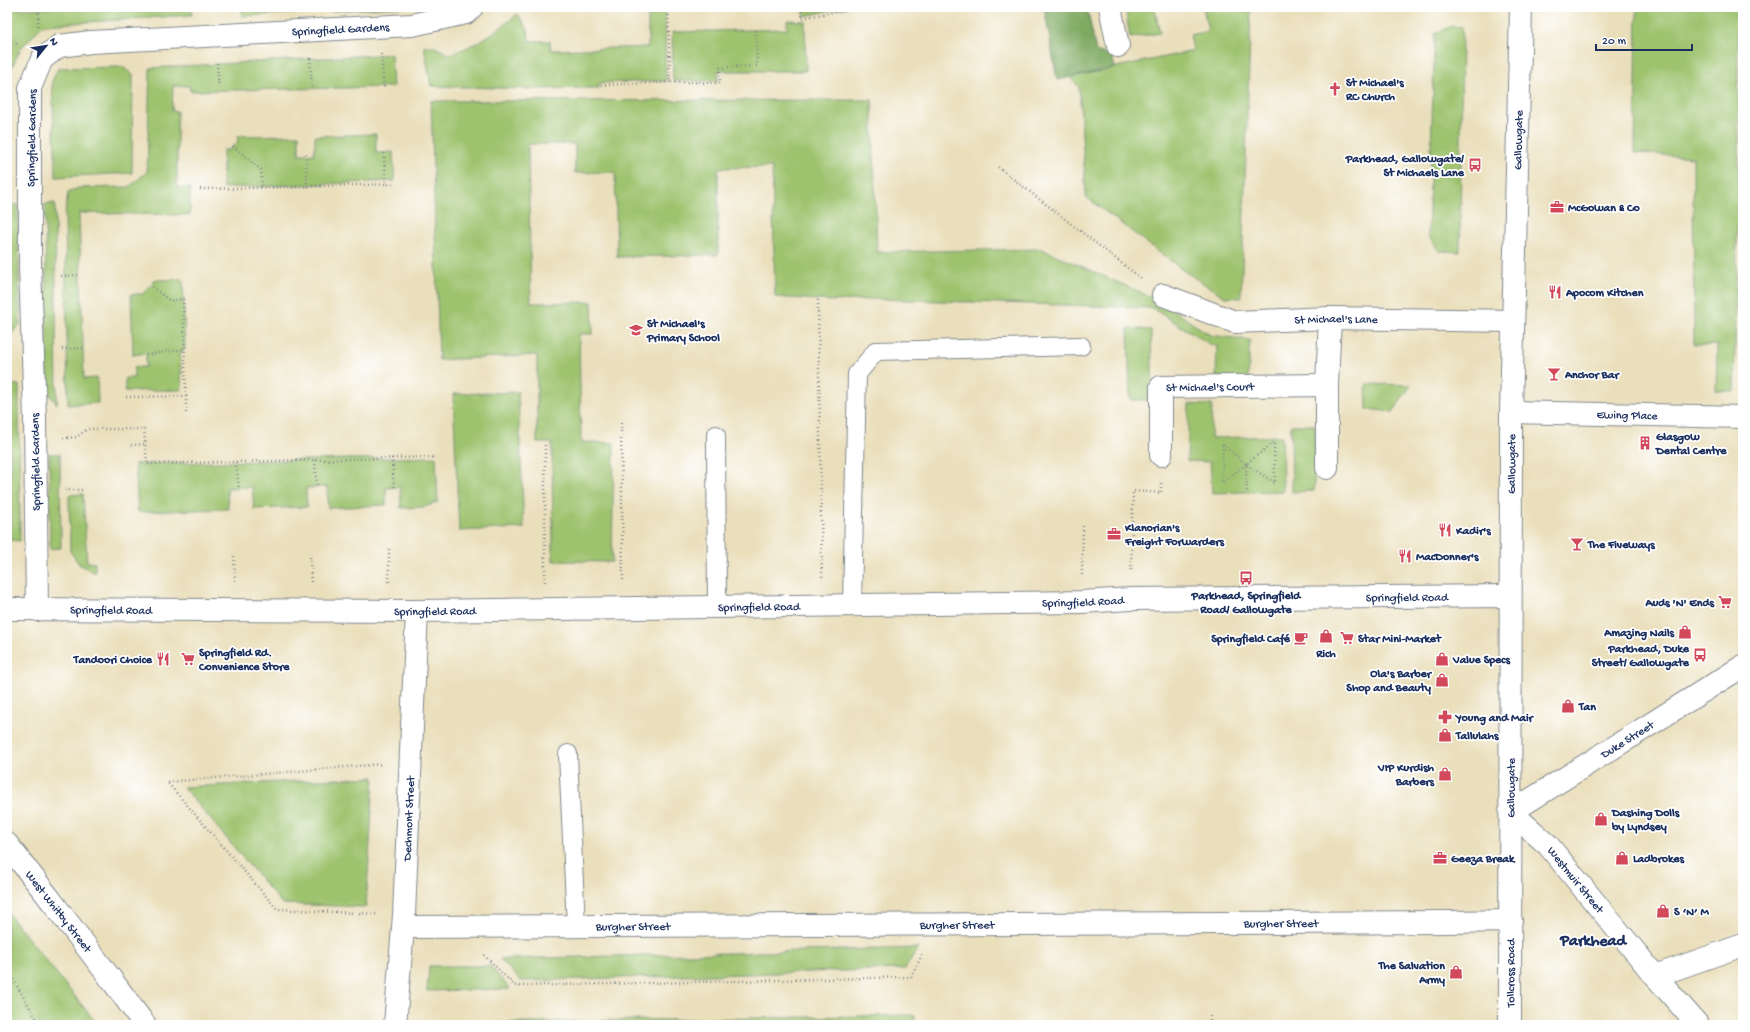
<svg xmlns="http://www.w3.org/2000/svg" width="1750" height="1032" viewBox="0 0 1750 1032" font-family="'Gochi Hand',sans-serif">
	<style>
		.green { fill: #9ec36e; stroke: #5c7966 }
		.forest { fill: #7ea961; stroke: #4c6c60 }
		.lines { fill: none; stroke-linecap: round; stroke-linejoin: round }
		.service-casing { stroke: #82878c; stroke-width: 20 }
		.pedestrian-casing { stroke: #82878c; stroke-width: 24 }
		.minor-casing { stroke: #82878c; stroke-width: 24 }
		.tertiary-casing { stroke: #82878c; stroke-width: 24 }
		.path { stroke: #82878c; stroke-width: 2.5; stroke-dasharray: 1 3; stroke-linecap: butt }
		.service { stroke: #fff; stroke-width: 18 }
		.pedestrian { stroke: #fff; stroke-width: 22 }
		.minor { stroke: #fff; stroke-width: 22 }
		.tertiary { stroke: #fff; stroke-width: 22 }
		.labels { text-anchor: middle; stroke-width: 3.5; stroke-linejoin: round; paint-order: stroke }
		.street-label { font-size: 12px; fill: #1b2f5e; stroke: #fff }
		.poi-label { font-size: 12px; font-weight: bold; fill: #1b2f5e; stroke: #fff; text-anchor: start }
		.district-label { font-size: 16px; font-weight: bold; fill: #1b2f5e; stroke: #fff }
	</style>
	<rect width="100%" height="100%" fill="#fff"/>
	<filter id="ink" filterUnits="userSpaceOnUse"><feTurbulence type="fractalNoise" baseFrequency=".025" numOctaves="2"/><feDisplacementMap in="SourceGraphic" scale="8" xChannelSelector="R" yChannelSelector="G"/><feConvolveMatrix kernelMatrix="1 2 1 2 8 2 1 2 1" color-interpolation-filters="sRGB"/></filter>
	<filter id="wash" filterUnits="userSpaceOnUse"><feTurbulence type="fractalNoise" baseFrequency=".012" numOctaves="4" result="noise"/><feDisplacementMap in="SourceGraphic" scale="16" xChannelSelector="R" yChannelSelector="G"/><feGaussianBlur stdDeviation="0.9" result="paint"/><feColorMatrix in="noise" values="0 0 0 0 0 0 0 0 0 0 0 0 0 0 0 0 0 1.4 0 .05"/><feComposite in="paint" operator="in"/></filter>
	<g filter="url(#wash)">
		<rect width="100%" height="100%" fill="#eadfbb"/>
		<path class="green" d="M110,7H191L192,15L43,25L21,48L12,67H7V9Z
			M242,7H406L242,16Z
			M804,7H848L804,16Z
			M1125,7H1154L1160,33L1130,38Z
			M1203,7H1251L1241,298L1225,297L1184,271L1086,197L1079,87L1069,77L1193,51L1190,35L1208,31Z
			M1637,7H1737L1739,142L1734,391H1716L1717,345H1694L1693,157L1635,153Z
			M665,12L666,81L599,83V88L529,89L431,86L424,46H433L448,54C476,47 496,31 518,14L528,30L529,41H550L551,50L648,47V13Z
			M787,20L805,21L806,71H718V81H673L672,32L787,29Z
			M1452,26L1462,27L1460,252L1439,251L1428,236L1435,34Z
			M391,54L393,87L190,91L189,86H173L172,111H177V188H190V215L79,213L84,379L97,378L98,403L68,405L65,213L68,193L78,188L129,187L147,172L150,68Z
			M123,67L133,75L132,173L56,177L52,81L58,68Z
			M872,100L877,252L1042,249L1158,300L1210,335L1250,340L1248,379L1216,377L1217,345H1211L1152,308L878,299L833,301L775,297L772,167L718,168V255L617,257L615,172L575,173V144H528L531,303L592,302L593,334H579L581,442L614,443L612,562L553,561L552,443H537V355L439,360L431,101Z
			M376,134V153L393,152L395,181L223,188V150H229L238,142L237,136L299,135V154H314L315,136Z
			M55,203L57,404L47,392L45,204Z
			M18,204L20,324L10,335L8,206Z
			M183,279L185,349L180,354L182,390L125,391V378H134V367H146V353L133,355L131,294H142L153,284V280Z
			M1128,328L1151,330L1153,400H1130Z
			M9,384L19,385L20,541L11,540Z
			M1366,384L1411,385L1393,412L1367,409Z
			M518,392L524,528L459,531L453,394Z
			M1189,404L1212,405L1211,438L1282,436L1283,491L1212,493L1210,462L1187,461Z
			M1291,425H1315L1314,491L1292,492Z
			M49,454H60L61,548L50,549Z
			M436,457L438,502L424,507L401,508L400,487L386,488V505L328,508L327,487L306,488L307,507L254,509L252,487L227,488L228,509L138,512L135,464Z
			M83,494L87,562L95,563V573L79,564L70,551L69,495Z
			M374,777L366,907L282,904L183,787Z
			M7,912L98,1025H7Z
			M918,948L905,969L521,981L500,959Z
			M429,966H490L510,989L427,991Z
			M915,1015V1025H431V1024Z"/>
		<path class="forest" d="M1044,7H1087L1096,51L1112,56L1115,68L1057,80Z"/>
	</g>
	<g filter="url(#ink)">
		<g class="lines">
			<g class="service-casing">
				<path id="service" d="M716,435L717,607
					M852,605L857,374L876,351L1081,346
					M568,754L576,926"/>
			</g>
			<g class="pedestrian-casing">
				<path id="pedestrian" d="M50,899L111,979
					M1450,922L1511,921"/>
			</g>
			<g class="minor-casing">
				<g id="minor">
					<path d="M1110,7L1118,46"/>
					<path id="s1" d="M1163,295L1235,322L1330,318L1513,321"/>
					<path d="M1327,385L1330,318"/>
					<path id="s2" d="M1511,412L1743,417"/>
					<path id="s3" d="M1161,455V387L1327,385V468"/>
					<path id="s4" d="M37,610L35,418L30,266V88L42,59L59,46L91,42L412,25L466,13L472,7"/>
					<path id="s5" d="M1511,812L1548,845L1655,976L1698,1025"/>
					<path d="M7,844L50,899"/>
					<path id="s6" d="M404,927L1450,922"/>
					<path d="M1655,976L1743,945"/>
					<path d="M111,979L145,1025"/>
					<path id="s7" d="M395,1025L404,915L417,611"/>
				</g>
			</g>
			<g class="tertiary-casing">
				<g id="tertiary">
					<path id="s8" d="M7,609L417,611L1081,602L1131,599L1510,596"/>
					<path id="s9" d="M1511,812L1743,666"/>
					<path id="s10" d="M1510,1025L1511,412L1521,7"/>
				</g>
			</g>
			<path class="path" d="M668,7L670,82L720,83V68L757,66L756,30
				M802,7V18L860,7
				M38,26L39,8
				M7,36L19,46
				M381,54L384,88
				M310,58L312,89
				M217,63L219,90
				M601,85L670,82
				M233,146L261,170L262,187
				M384,153L386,185
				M306,154L307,187
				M998,167L1142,279
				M200,189L396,184
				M61,276L80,275
				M818,300L822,577
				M62,349L83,348
				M146,355L185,349
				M186,396V413
				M126,397L186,396L183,299L170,301L151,286
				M621,423L623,581
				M63,438L77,437L87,429H144L147,464L436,457
				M131,445L145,444
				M392,458L394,487
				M315,460L317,488
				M236,462L239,488
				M1246,464L1222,483L1223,445L1246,464L1274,442L1275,483L1246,464L1247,494
				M65,490H84
				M389,549V583
				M310,553L311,582
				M234,556L235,582
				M1131,570L1133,491L1161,493V482
				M1082,575L1083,525
				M545,582V443
				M376,914L277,909L167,782L382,764
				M484,955L515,986L911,977L923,953
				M7,969L40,1025
				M1210,1016V1025"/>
			<use href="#service" class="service"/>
			<use href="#pedestrian" class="pedestrian"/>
			<use href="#minor" class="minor"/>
			<use href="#tertiary" class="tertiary"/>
		</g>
	</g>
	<defs>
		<g id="church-bare" transform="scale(1.08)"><path d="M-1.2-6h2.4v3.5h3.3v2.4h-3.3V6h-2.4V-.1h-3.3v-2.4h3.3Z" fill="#d1495b" stroke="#fff" stroke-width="2.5" paint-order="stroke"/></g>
		<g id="bus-bare" transform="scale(1.08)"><path d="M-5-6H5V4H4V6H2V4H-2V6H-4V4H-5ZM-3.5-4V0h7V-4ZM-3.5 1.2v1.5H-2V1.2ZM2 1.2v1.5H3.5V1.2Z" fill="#d1495b" stroke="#fff" stroke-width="2.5" paint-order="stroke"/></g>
		<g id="office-bare" transform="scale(1.08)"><path d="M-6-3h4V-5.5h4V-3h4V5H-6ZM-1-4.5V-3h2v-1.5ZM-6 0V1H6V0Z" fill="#d1495b" stroke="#fff" stroke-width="2.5" paint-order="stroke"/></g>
		<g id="restaurant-bare" transform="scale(1.08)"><path d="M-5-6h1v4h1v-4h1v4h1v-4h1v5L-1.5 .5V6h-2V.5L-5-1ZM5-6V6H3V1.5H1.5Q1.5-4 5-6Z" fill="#d1495b" stroke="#fff" stroke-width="2.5" paint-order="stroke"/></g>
		<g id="school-bare" transform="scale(1.08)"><path d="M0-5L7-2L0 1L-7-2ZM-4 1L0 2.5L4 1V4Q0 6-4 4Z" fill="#d1495b" stroke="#fff" stroke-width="2.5" paint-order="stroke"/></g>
		<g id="bar-bare" transform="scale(1.08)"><path d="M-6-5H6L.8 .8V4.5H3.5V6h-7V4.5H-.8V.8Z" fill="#d1495b" stroke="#fff" stroke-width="2.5" paint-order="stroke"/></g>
		<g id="building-bare" transform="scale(1.08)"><path d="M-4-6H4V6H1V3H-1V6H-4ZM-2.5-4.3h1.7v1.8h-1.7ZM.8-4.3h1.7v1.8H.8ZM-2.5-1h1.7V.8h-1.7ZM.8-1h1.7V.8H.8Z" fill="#d1495b" stroke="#fff" stroke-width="2.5" paint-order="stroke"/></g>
		<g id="supermarket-bare" transform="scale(1.08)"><path d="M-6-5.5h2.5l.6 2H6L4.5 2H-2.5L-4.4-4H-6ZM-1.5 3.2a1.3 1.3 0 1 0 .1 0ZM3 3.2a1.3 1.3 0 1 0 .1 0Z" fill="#d1495b" stroke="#fff" stroke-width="2.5" paint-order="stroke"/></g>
		<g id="shop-bare" transform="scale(1.08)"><path d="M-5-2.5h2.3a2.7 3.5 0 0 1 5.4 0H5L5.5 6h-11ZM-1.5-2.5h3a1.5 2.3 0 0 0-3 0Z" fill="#d1495b" stroke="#fff" stroke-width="2.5" paint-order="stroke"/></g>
		<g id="cafe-bare" transform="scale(1.08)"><path d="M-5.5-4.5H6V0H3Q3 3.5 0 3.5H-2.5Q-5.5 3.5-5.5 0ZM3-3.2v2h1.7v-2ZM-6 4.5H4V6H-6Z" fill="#d1495b" stroke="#fff" stroke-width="2.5" paint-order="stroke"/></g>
		<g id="pharmacy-bare" transform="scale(1.08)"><path d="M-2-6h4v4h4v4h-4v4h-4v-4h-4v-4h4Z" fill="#d1495b" stroke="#fff" stroke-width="2.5" paint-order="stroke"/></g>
	</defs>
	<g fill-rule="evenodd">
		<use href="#church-bare" x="1335" y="89"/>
		<use href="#bus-bare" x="1475" y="165"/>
		<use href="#office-bare" x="1557" y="207"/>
		<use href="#restaurant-bare" x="1555" y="292"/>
		<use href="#school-bare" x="636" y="330"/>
		<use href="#bar-bare" x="1554" y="374"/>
		<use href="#building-bare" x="1645" y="443"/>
		<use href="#restaurant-bare" x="1445" y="530"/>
		<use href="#office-bare" x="1114" y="534"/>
		<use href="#bar-bare" x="1577" y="544"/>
		<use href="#restaurant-bare" x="1405" y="556"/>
		<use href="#bus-bare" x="1246" y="578"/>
		<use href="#supermarket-bare" x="1725" y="602"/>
		<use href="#shop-bare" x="1685" y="632"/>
		<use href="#shop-bare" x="1326" y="636"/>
		<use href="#cafe-bare" x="1301" y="638"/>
		<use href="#supermarket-bare" x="1347" y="638"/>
		<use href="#bus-bare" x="1700" y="655"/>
		<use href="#restaurant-bare" x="163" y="659"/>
		<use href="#supermarket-bare" x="188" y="659"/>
		<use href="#shop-bare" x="1442" y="659"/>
		<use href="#shop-bare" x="1442" y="680"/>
		<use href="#shop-bare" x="1568" y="706"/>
		<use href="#pharmacy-bare" x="1445" y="717"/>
		<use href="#shop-bare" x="1445" y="735"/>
		<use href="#shop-bare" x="1445" y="774"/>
		<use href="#shop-bare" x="1601" y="819"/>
		<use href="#office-bare" x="1440" y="858"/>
		<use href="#shop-bare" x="1622" y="858"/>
		<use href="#shop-bare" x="1663" y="911"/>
		<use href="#shop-bare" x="1456" y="972"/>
	</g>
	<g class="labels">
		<g class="street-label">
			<text dy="4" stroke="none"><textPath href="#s4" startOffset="857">Springfield Gardens</textPath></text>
			<text transform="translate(31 138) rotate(-89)" y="4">Springfield Gardens</text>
			<text dy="4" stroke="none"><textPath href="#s10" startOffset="885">Gallowgate</textPath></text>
			<text dy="4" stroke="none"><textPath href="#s1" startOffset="178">St Michael's Lane</textPath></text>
			<text dy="4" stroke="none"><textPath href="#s3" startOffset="117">St Michael's Court</textPath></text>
			<text dy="4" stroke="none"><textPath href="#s2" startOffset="116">Ewing Place</textPath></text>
			<text transform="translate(35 462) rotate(-91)" y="4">Springfield Gardens</text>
			<text dy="4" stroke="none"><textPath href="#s10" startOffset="561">Gallowgate</textPath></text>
			<text dy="4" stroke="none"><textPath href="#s8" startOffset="1400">Springfield Road</textPath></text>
			<text dy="4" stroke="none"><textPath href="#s8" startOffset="1076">Springfield Road</textPath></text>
			<text dy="4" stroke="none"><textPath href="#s8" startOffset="752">Springfield Road</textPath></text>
			<text dy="4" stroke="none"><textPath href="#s8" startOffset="104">Springfield Road</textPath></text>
			<text dy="4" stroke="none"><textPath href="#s8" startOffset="428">Springfield Road</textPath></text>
			<text dy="4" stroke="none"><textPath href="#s9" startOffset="137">Duke Street</textPath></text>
			<text dy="4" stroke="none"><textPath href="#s10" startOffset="237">Gallowgate</textPath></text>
			<text dy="4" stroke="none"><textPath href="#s7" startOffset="207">Dechmont Street</textPath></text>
			<text dy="4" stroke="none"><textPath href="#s5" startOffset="94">Westmuir Street</textPath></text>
			<text transform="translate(59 911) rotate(52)" y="4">West Whitby Street</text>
			<text dy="4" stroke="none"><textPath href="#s6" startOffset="877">Burgher Street</textPath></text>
			<text dy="4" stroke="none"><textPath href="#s6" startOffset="553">Burgher Street</textPath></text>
			<text dy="4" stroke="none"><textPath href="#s6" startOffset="229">Burgher Street</textPath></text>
			<text dy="4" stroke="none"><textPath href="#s10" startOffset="52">Tollcross Road</textPath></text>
		</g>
		<g class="poi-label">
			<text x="1346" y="86">St Michael's<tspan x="1346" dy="14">RC Church</tspan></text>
			<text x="1464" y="162" text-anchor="end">Parkhead, Gallowgate/<tspan x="1464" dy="14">St Michaels Lane</tspan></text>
			<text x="1568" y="211">McGowan &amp; Co</text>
			<text x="1566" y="296">Apocom Kitchen</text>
			<text x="647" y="327">St Michael's<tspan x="647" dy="14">Primary School</tspan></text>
			<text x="1565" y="378">Anchor Bar</text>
			<text x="1656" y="440">Glasgow<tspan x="1656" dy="14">Dental Centre</tspan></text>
			<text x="1125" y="531">Klanorian's<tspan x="1125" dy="14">Freight Forwarders</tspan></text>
			<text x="1456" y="534">Kadir's</text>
			<text x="1588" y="548">The Fiveways</text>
			<text x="1416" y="560">MacDonner's</text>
			<text x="1246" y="599" text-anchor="middle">Parkhead, Springfield<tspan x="1246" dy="14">Road/ Gallowgate</tspan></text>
			<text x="1714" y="606" text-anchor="end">Auds 'N' Ends</text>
			<text x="1674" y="636" text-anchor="end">Amazing Nails</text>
			<text x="1290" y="642" text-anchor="end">Springfield Café</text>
			<text x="1358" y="642">Star Mini-Market</text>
			<text x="1689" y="652" text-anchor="end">Parkhead, Duke<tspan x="1689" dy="14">Street/ Gallowgate</tspan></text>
			<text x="199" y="656">Springfield Rd.<tspan x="199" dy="14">Convenience Store</tspan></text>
			<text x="1326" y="657" text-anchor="middle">Rich</text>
			<text x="152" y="663" text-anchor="end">Tandoori Choice</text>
			<text x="1453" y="663">Value Specs</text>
			<text x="1431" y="677" text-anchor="end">Ola's Barber<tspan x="1431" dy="14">Shop and Beauty</tspan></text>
			<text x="1579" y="710">Tan</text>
			<text x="1456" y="721">Young and Mair</text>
			<text x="1456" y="739">Tallulahs</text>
			<text x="1434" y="771" text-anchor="end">VIP Kurdish<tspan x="1434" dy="14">Barbers</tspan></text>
			<text x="1612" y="816">Dashing Dolls<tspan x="1612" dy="14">by Lyndsey</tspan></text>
			<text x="1451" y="862">Geeza Break</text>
			<text x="1633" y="862">Ladbrokes</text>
			<text x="1674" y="915">S ‘N’ M</text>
			<text x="1445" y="969" text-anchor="end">The Salvation<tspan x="1445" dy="14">Army</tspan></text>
		</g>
		<g class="district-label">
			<text x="1593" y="945">Parkhead</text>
		</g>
	</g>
	<rect width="1750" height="1032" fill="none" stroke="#fff" stroke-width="24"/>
	<g transform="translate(46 46) rotate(60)" stroke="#ffffff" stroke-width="3" paint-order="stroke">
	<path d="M0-3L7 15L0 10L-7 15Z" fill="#1b2f5e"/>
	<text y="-6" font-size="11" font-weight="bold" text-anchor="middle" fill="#1b2f5e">N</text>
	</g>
	<path d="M1596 44v6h96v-6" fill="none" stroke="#1b2f5e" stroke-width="2"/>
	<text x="1602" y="44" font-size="12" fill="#1b2f5e" stroke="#ffffff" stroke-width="3" paint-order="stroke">20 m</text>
</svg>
